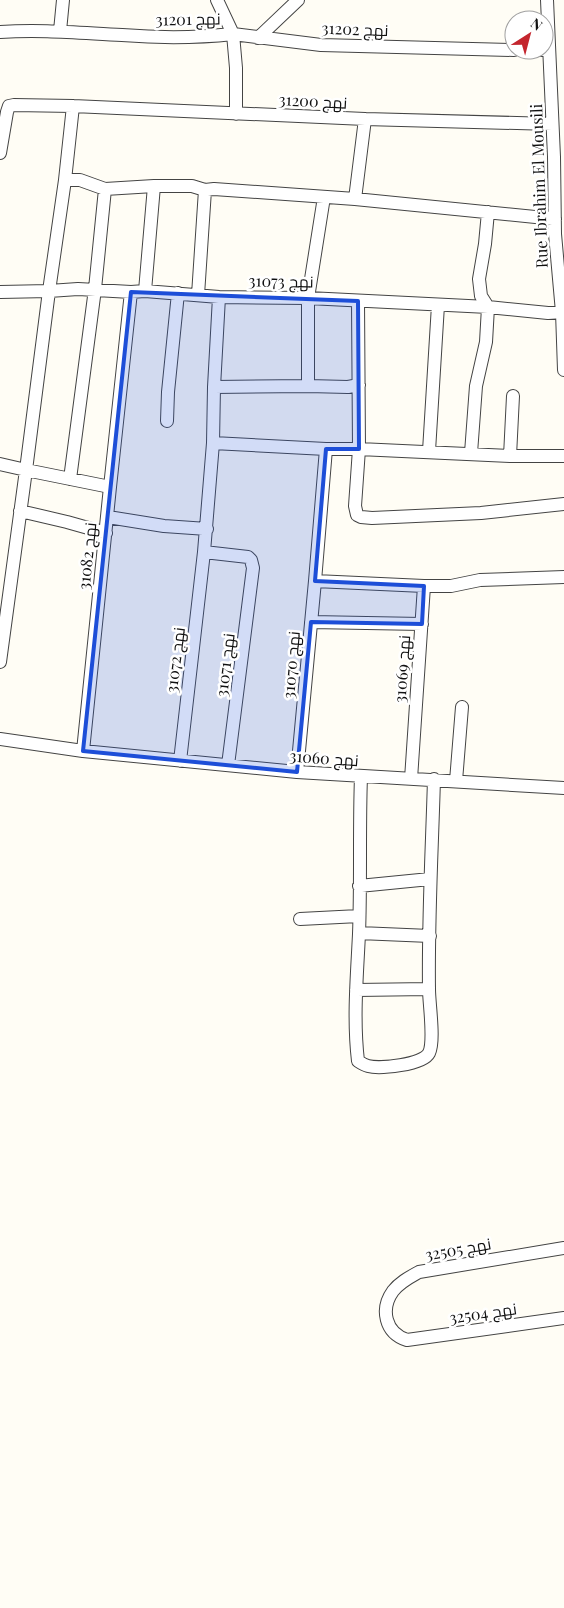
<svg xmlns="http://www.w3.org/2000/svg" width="564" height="1608" viewBox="0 0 564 1608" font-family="'Playfair Display',Cairo,serif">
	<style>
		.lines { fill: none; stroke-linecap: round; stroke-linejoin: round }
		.minor-casing { stroke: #444; stroke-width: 14 }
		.minor { stroke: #fff; stroke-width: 12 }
		.marked { fill: #1d4ed8; fill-opacity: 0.2; stroke: #1d4ed8; stroke-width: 4; stroke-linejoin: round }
		.labels { text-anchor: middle; stroke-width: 5; stroke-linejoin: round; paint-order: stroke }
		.street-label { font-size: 16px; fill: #111; stroke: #fff }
	</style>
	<rect width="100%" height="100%" fill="#fffdf5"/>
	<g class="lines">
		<g class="minor-casing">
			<path id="minor" d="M217,0L233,34L321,45L514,50
				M547,0L554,157L555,234L562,312L564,370
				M60,31L63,0
				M0,32C41,29 81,33 122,35C159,38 196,38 233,34L236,68V114
				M258,38L298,0
				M534,50H549
				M0,153L7,112L9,106L14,105L73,106L365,119L552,124
				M65,180L73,106
				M355,199L365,119
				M145,291L154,186H192L205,190L214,189L355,199L555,219
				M0,292L49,291L78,289L131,292L145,291L219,297L308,298L488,307L548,313L564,312
				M198,295L205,190
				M219,297L214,387L308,386L348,387L359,385
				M308,386V298L324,197
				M167,421L168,392L178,293
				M213,443L214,387
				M429,451L438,305
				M471,453L476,386L486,342L488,307L481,296L479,279L485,244L488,212
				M510,456L513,396
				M564,456H510L359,449L355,506L357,515L361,517L372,518L481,513L564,504
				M0,464L26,470L49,291L65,180H80L105,189
				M70,479L95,289L105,189L154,186
				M110,487L131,292
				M20,511L67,522L106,533
				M108,517L164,526L207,529
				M315,581L326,449H359L358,301
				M311,622L422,624
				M0,662L26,470L110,487L83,751
				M0,739L83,751L297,772L564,788
				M180,761L204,552
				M228,765L253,568L251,560L248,557L204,552L213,443L326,449
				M297,772L315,581L424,586H451L480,580L564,577
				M361,777C359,829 361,882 359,934C357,976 353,1019 358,1061C361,1063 364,1065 368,1066C379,1069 423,1065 429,1053C435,1041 429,1004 429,989C428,919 432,849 434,779
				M411,779L424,586
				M456,781L462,707
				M359,886L430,879
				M300,919L359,916
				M359,933L430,936
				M356,990L429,989
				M564,1248L419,1272C410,1277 400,1282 393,1291C380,1309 385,1333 407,1340L564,1318"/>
		</g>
		<use href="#minor" class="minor"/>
	</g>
	<path class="marked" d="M131,292L358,301L359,449H326L315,581L424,586L422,624L311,622L297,772L83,751Z"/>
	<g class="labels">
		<g class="street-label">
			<text transform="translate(188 19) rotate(-1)" y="6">نهج 31201</text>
			<text transform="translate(355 29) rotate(2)" y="6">نهج 31202</text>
			<text transform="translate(313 101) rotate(3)" y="6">نهج 31200</text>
			<text transform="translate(539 186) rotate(-92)" y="6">Rue Ibrahim El Mousili</text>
			<text transform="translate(281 281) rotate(1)" y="6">نهج 31073</text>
			<text transform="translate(87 556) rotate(-84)" y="6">نهج 31082</text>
			<text transform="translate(175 660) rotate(-83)" y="6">نهج 31072</text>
			<text transform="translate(225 665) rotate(-83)" y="6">نهج 31071</text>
			<text transform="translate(291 665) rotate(-85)" y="6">نهج 31070</text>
			<text transform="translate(402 669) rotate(-86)" y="6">نهج 31069</text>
			<text transform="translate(324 758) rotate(4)" y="6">نهج 31060</text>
			<text transform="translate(458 1249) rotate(-10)" y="6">نهج 32505</text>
			<text transform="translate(483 1313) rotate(-8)" y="6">نهج 32504</text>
		</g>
	</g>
	<g transform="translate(529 35) rotate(36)"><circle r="24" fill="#ffffff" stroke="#a0a0a0"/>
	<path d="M0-4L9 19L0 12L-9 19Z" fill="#c4262e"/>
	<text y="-8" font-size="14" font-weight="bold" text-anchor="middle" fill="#111111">N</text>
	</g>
</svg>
